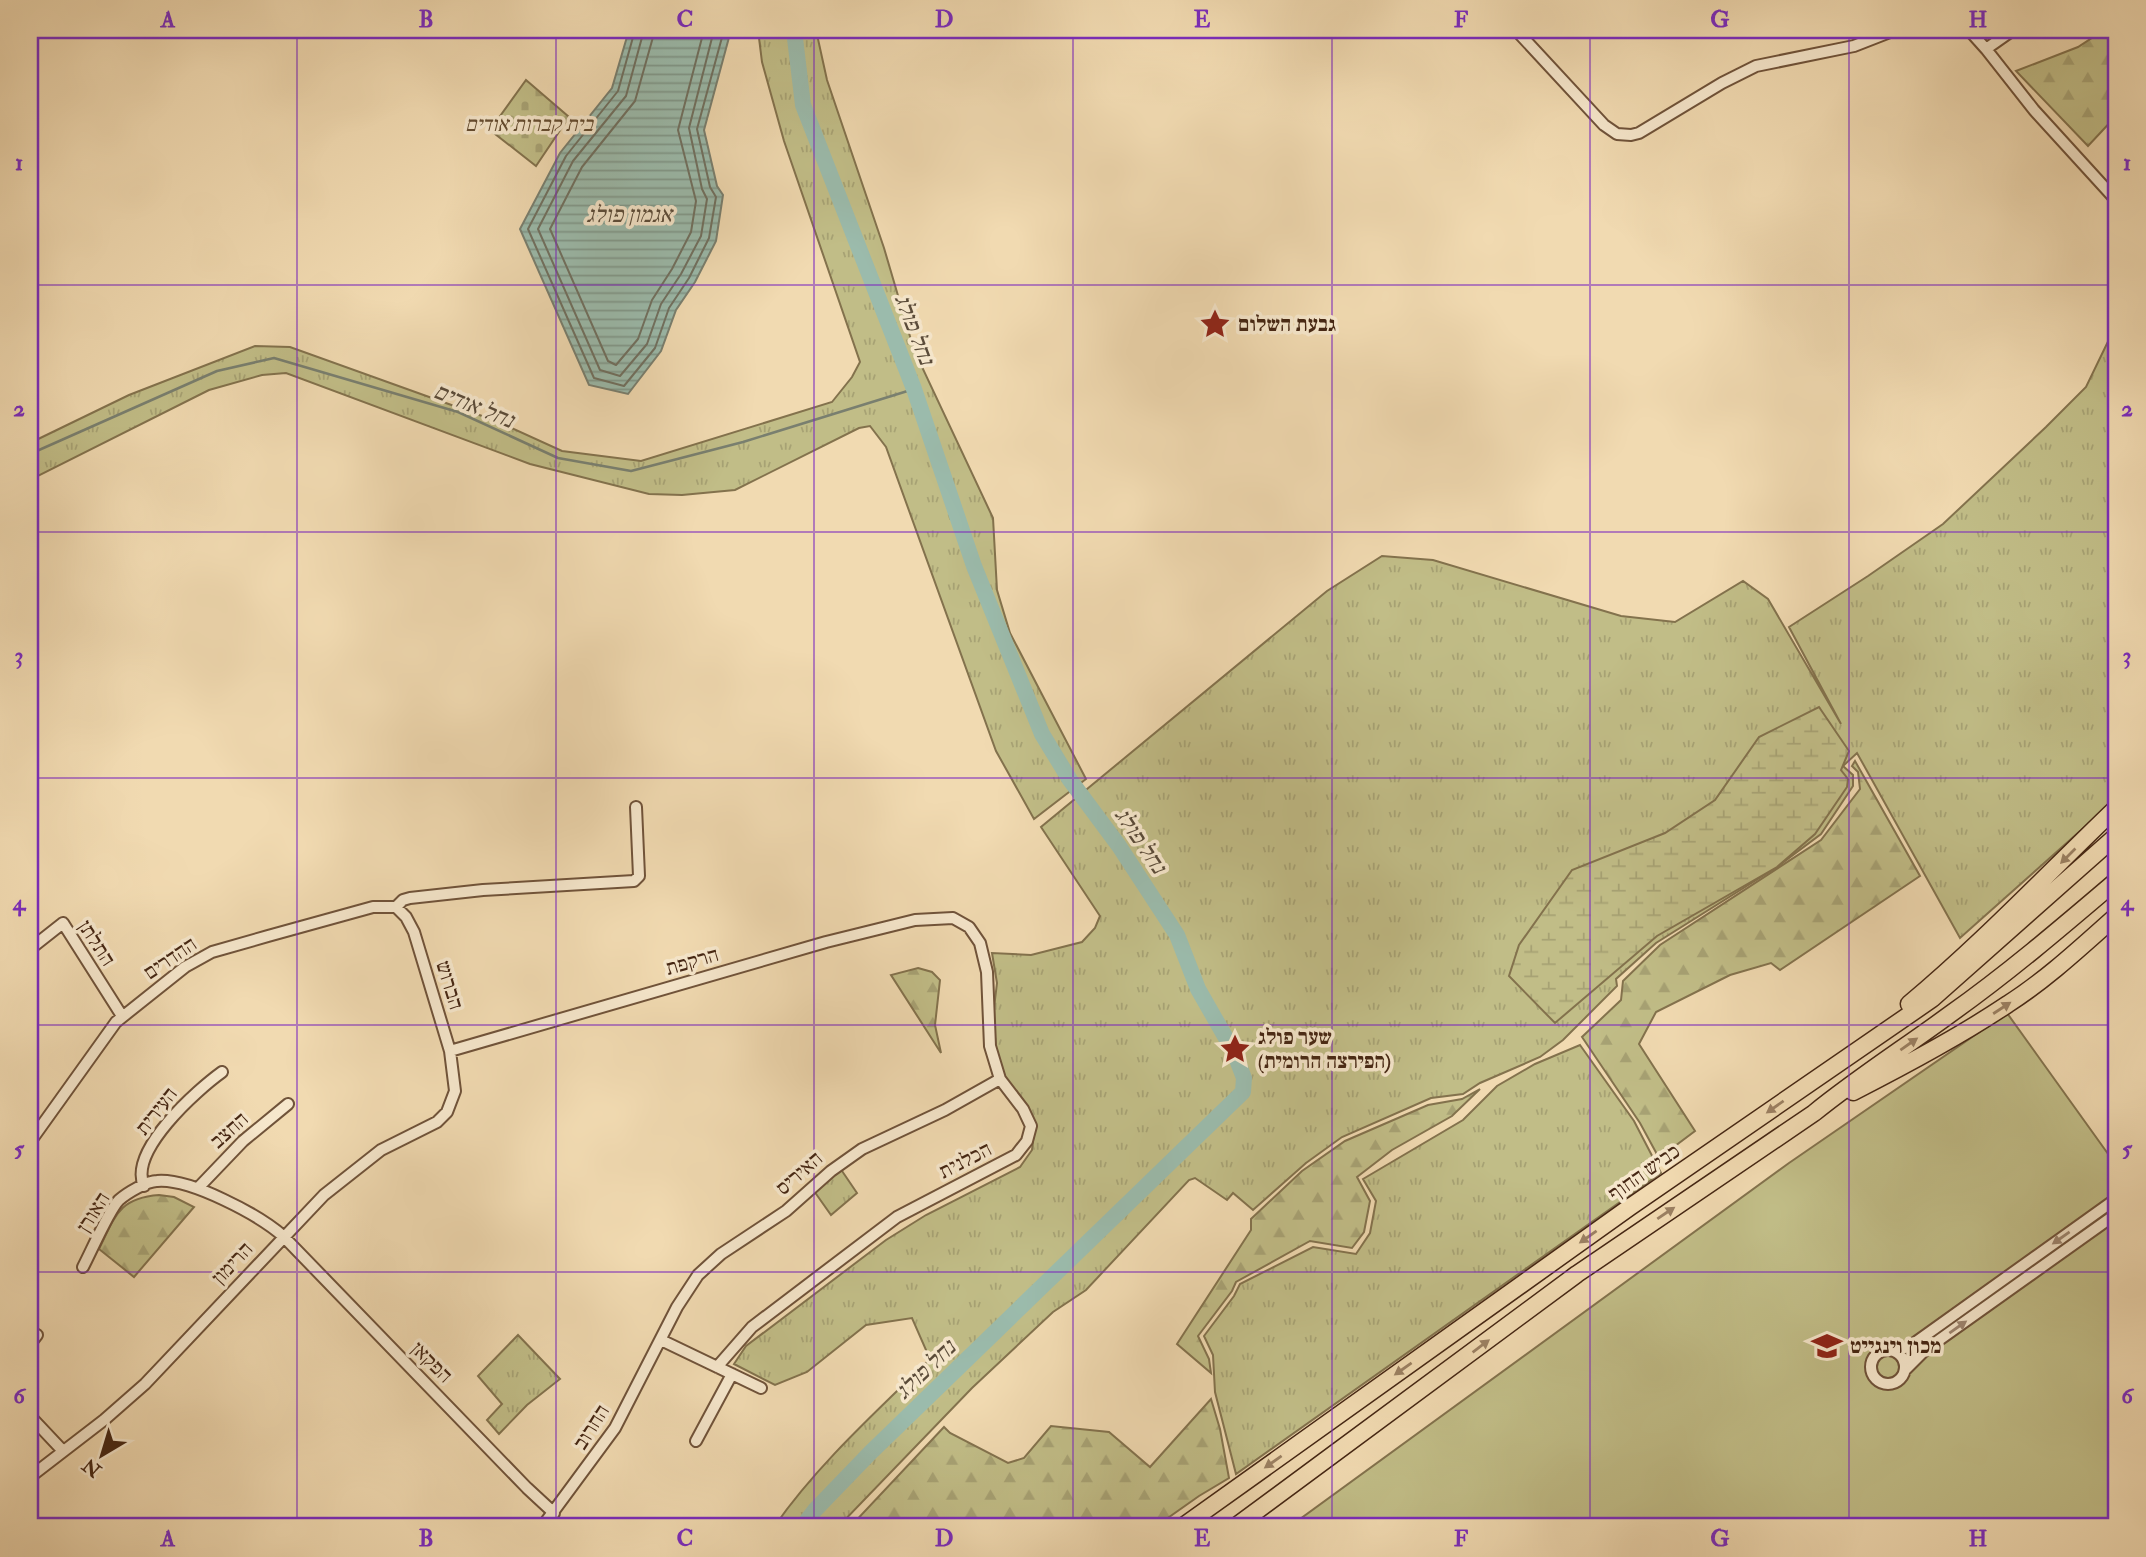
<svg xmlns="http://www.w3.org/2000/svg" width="2146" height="1557" viewBox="0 0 2146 1557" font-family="'IM FELL Double Pica','Frank Ruhl Libre',serif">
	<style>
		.grass { fill: url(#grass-tufts); stroke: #83724d; stroke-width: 2 }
		.forest { fill: url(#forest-firs); stroke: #83724d; stroke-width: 2 }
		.wetland { fill: url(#wetland-marsh); stroke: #83724d; stroke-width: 2 }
		.cemetery { fill: url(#cemetery-stones); stroke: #83724d; stroke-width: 2 }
		.garden { fill: #c1bd87; stroke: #83724d; stroke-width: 2 }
		.water { fill: url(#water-rules); stroke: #797f6f; stroke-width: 2 }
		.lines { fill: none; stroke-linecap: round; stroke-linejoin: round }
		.shore { stroke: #707060; stroke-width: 2 }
		.stream { stroke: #797f6f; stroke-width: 2.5 }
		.river { stroke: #9bbbac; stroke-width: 16 }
		.minor-casing { stroke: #70533a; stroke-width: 14 }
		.highway-casing { stroke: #452613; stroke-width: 19 }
		.minor { stroke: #f6e7cc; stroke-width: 10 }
		.highway { stroke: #f1dab1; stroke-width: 16 }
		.oneway { fill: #9b8062 }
		.oneway2 { fill: #9e8670 }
		.grid { fill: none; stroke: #7b2cbf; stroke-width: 2; stroke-opacity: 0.55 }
		.labels { text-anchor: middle; stroke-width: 7; stroke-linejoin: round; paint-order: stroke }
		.park-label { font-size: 21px; font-style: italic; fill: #644c30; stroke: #f6e7cc }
		.poi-label { font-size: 21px; font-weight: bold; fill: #452613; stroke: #f6e7cc; text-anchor: start }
		.street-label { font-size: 21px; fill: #452613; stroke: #f6e7cc }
		.water-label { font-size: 23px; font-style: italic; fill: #5a4b39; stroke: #f6e7cc }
		.neatline { fill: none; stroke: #7b2cbf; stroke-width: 2.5 }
		.grid-label { font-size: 23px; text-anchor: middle; font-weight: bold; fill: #7b2cbf }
	</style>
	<defs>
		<pattern id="grass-tufts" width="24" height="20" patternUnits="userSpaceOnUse" patternTransform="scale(1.75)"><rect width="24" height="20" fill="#c1bd87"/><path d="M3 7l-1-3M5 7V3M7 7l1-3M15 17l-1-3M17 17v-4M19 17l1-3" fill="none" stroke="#a7a274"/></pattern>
		<pattern id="forest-firs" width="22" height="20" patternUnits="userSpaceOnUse" patternTransform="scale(1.75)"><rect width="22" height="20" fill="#c1bd87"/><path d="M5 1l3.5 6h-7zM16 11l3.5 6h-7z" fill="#a7a274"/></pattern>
		<pattern id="wetland-marsh" width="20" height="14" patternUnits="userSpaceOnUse" patternTransform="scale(1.75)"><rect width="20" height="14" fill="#c1bd87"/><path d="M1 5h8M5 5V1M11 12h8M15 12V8" fill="none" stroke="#a7a274"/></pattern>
		<pattern id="cemetery-stones" width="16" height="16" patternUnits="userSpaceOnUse" patternTransform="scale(1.75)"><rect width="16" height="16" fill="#c1bd87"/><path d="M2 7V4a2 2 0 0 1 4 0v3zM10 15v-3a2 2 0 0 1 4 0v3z" fill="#a7a274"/></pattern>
		<pattern id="water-rules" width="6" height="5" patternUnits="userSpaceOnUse" patternTransform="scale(1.75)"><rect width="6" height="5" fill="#9bbbac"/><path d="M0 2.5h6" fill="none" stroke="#80988b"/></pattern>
	</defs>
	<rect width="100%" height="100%" fill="#f1dab1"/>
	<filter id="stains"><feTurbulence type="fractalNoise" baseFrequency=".00286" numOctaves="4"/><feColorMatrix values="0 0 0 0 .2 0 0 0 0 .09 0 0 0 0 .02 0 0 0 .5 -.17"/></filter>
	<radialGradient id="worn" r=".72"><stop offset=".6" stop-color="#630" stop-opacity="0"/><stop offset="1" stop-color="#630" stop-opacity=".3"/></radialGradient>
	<path class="grass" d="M758,30H816L827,80L884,248L914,350L993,518L997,590L1010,633L1086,779L1034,819L996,751L886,447L870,426L859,428L735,490L682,495L649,494L530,464L286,373L262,375L209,390L30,480V443L129,395L255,346L290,347L496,421L562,451L641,461L832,402L852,377L860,362L784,141L762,62Z
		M2116,325V799L1960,938L1857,753L1843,766L1853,775V786L1821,834L1777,867L1656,943L1616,979L1617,986L1563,1040L1540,1057L1480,1083L1463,1094L1431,1098L1342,1137L1306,1163L1253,1210L1233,1193L1227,1200L1195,1178L1189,1180L1086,1290L1053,1312L972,1388L838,1527H774C817,1465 876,1412 930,1359L912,1318L866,1325L807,1372L775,1385L734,1364L746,1346L886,1240L926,1215L1020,1167L1032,1150L1034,1132L1005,1080L995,1051L993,1016L997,983L992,953L1031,955L1082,942L1095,928L1100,916L1041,827L1327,591L1382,556L1433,560L1621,616L1675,622L1743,581L1768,599L1841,724L1789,627L1868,576L1943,524L2046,427L2086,387Z
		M1580,1045L1634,1121L1661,1173L1236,1474L1215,1392L1213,1355L1204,1336L1234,1296L1240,1284L1313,1247L1356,1254L1370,1233L1376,1201L1363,1179L1463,1120L1497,1086L1535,1064Z
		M840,1168L857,1193L831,1215L814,1191Z
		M518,1335L560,1379L527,1405L499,1434L487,1420L502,1404L478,1376Z"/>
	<path class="forest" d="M2104,30H2116V116L2088,146L2016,71L2078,47Z
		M1855,761L1920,876L1780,970L1771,963L1730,975L1656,1012L1639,1044L1695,1131L1659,1158L1640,1123L1582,1037L1621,1000L1623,981L1660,945L1821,840L1860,789L1858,772L1852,766Z
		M918,968L932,972L940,980L935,1025L941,1053L891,975Z
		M1480,1089L1452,1116L1392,1150L1357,1177L1370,1201L1364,1232L1352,1248L1310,1241L1236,1282L1232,1291L1198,1336L1209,1359L1211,1373L1177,1344L1251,1230V1219L1302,1171L1345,1141L1428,1105L1462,1099Z
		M159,1195L174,1197L194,1207L134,1277L99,1249C115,1217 118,1198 159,1195Z
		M1211,1399L1220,1429L1229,1478L1199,1496L1155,1527H850L944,1427L950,1433L1008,1463L1024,1458L1051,1426L1109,1432L1150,1467Z"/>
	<path class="wetland" d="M1819,707L1849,751L1841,770L1848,779L1847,787L1815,834L1777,867L1657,936L1555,1023L1509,976L1519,945L1572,870L1665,833L1715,800L1759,737Z"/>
	<path class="cemetery" d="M526,80L569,117L536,166L490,130Z"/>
	<path class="garden" d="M2007,1013L2116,1165V1527H1289L1789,1163Z"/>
	<path class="water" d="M629,30H731L704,130L717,186L723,195L716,241L695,282L676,310L661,351L628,394L589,385L520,229L560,153L612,88Z"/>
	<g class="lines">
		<path class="shore" d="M635,30L618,91L566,156L528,229L594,378L624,386L655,348L669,308L689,278L709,238L716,197L710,187L697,129L724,30
			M644,30L626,96L573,161L538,229L600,370L620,376L647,344L661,304L681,274L701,236L707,199L702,189L689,128L714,30
			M655,30L635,101L582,167L550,229L608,361L616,365L638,339L652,300L672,269L691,232L696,201L678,130L704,30"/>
		<path class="stream" d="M30,454L217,371L274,358L458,412L558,458L631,471L743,442L914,389"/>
		<path class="river" d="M794,30L803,105L914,389L974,566L1042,734L1070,780L1119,846L1177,935L1198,989L1234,1052L1244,1078L1243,1092L870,1453L815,1510L802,1527"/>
		<g class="minor-casing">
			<path id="minor" d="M1516,30L1604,125L1617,134L1631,135L1639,133L1722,83L1756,66L1854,46L1895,30
				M1969,30L1986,49L2013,30
				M1986,49L2034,110L2116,200
				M396,907L403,900L410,898L483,890L634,881L639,876L636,807
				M30,949L63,923L122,1016
				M450,1051L826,942L915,920L953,918L969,927L980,943L987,972L990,1046L1000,1079L1023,1109L1031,1126L1027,1141L1016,1155L897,1217L752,1327L717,1367
				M30,1142L116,1022L185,967L212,952L268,936L373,907H396
				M144,1186C128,1151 197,1090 222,1072
				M199,1187L243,1141L288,1104
				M83,1267C91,1252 109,1210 119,1200C127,1193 147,1181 157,1181C190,1178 259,1215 283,1236L527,1488L554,1513
				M661,1340L761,1388
				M30,1344L37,1335
				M1871 1367a17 17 0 1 1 34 0a17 17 0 1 1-34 0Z
				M1893,1351L1909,1347L2116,1199
				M1905,1370L1925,1350L2116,1214
				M30,1416L63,1451
				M696,1441L732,1374
				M30,1477L104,1420L145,1384L324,1195L381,1150L437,1122L447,1112L455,1091L450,1051L414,932L406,917L396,907
				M542,1527L615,1428L677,1307L698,1275L721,1254L786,1211L831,1171L862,1149L945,1110L1000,1079"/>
		</g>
		<g class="highway-casing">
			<path id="highway" d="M1909,1004C1982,943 2047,874 2116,808
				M1853,1092C1906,1065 1959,1037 2008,1004C2047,979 2081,947 2116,916
				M1182,1527L1630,1207L1932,999L2116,836
				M1235,1527L1577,1274L1814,1113C1857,1078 1904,1048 1949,1015C2007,974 2062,927 2116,881"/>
		</g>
		<use href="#minor" class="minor"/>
		<use href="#highway" class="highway"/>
	</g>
	<defs><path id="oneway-solid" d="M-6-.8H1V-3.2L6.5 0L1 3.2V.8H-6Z" transform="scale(1.75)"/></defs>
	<g class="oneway">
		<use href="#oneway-solid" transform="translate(2068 856) rotate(135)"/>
		<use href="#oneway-solid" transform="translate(2002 1008) rotate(-33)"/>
		<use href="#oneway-solid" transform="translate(1909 1044) rotate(-35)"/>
		<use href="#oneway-solid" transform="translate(1775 1107) rotate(145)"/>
		<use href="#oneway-solid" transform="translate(1666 1213) rotate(-34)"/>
		<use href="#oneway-solid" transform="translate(1588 1237) rotate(145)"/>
		<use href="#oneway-solid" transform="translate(1481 1346) rotate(-37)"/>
		<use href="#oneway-solid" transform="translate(1403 1369) rotate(145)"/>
		<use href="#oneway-solid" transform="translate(1273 1462) rotate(145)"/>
	</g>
	<g class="oneway2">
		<use href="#oneway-solid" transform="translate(2061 1238) rotate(145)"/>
		<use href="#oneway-solid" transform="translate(1958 1327) rotate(-35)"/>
	</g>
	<path class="grid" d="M297,30V1527M556,30V1527M814,30V1527M1073,30V1527M1332,30V1527M1590,30V1527M1849,30V1527M30,285H2116M30,532H2116M30,778H2116M30,1025H2116M30,1272H2116"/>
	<defs>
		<g id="sight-bare" transform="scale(2.415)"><path d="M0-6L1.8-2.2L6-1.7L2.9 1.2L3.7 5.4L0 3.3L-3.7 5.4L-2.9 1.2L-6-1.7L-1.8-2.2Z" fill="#8f2418" stroke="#f6e7cc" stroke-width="2.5" paint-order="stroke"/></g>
		<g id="university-bare" transform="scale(2.415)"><path d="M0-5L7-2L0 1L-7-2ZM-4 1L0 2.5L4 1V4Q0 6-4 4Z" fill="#8f2418" stroke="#f6e7cc" stroke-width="2.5" paint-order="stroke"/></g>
	</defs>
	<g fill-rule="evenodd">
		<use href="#sight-bare" x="1215" y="324"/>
		<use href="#sight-bare" x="1235" y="1049"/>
		<use href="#university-bare" x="1827" y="1346"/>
	</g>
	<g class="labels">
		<g class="park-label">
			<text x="529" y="131">בית קברות אודים</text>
		</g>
		<g class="poi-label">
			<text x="1238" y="331">גבעת השלום</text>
			<text x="1258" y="1044">שער פולג<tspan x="1258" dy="24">(הפירצה הרומית)</tspan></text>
			<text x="1850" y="1353">מכון וינגייט</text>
		</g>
		<g class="street-label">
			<text transform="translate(97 943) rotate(57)" y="7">התלתן</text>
			<text transform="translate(170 958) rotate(-34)" y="7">ההדרים</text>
			<text transform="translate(692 961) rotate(-16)" y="7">הרקפת</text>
			<text transform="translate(450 985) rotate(73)" y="7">הברוש</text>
			<text transform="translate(156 1111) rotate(-52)" y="7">העירית</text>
			<text transform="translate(229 1130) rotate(-42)" y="7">החצב</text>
			<text transform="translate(965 1160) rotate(-27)" y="7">הכלנית</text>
			<text transform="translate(1644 1172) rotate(-35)" y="7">כביש החוף</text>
			<text transform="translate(799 1173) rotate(-41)" y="7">האיריס</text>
			<text transform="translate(93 1212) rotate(-58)" y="7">האורן</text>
			<text transform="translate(232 1263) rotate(-47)" y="7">הרימון</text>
			<text transform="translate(432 1362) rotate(45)" y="7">הפקאן</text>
			<text transform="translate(591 1427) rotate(-58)" y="7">החרוב</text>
		</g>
		<g class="water-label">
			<text x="629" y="222">אגמון פולג</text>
			<text transform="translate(915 329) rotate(69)" y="8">נחל פולג</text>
			<text transform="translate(474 405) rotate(22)" y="8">נחל אודים</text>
			<text transform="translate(1141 840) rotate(56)" y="8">נחל פולג</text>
			<text transform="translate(925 1369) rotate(-44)" y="8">נחל פולג</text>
		</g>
	</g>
	<rect width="2146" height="1557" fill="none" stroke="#f1dab1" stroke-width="77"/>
	<g transform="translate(102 1455) rotate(218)" stroke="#f6e7cc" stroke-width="5" paint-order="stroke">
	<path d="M0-5L12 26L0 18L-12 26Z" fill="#452613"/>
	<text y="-10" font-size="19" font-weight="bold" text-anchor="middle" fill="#452613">N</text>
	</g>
	<rect x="38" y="38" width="2070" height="1480" class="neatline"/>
	<g class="grid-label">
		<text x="168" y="27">A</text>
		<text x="426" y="27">B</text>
		<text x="685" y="27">C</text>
		<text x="944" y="27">D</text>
		<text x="1202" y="27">E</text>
		<text x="1461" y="27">F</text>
		<text x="1720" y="27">G</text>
		<text x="1978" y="27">H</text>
		<text x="19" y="170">1</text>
		<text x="2127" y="170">1</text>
		<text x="19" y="416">2</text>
		<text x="2127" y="416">2</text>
		<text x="19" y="663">3</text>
		<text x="2127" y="663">3</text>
		<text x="19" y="910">4</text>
		<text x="2127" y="910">4</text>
		<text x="19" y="1156">5</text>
		<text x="2127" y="1156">5</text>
		<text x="19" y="1403">6</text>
		<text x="2127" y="1403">6</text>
		<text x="168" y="1546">A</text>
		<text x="426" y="1546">B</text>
		<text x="685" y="1546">C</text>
		<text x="944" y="1546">D</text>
		<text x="1202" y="1546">E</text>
		<text x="1461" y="1546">F</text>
		<text x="1720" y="1546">G</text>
		<text x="1978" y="1546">H</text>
	</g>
	<rect width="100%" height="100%" filter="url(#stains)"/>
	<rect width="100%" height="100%" fill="url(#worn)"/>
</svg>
